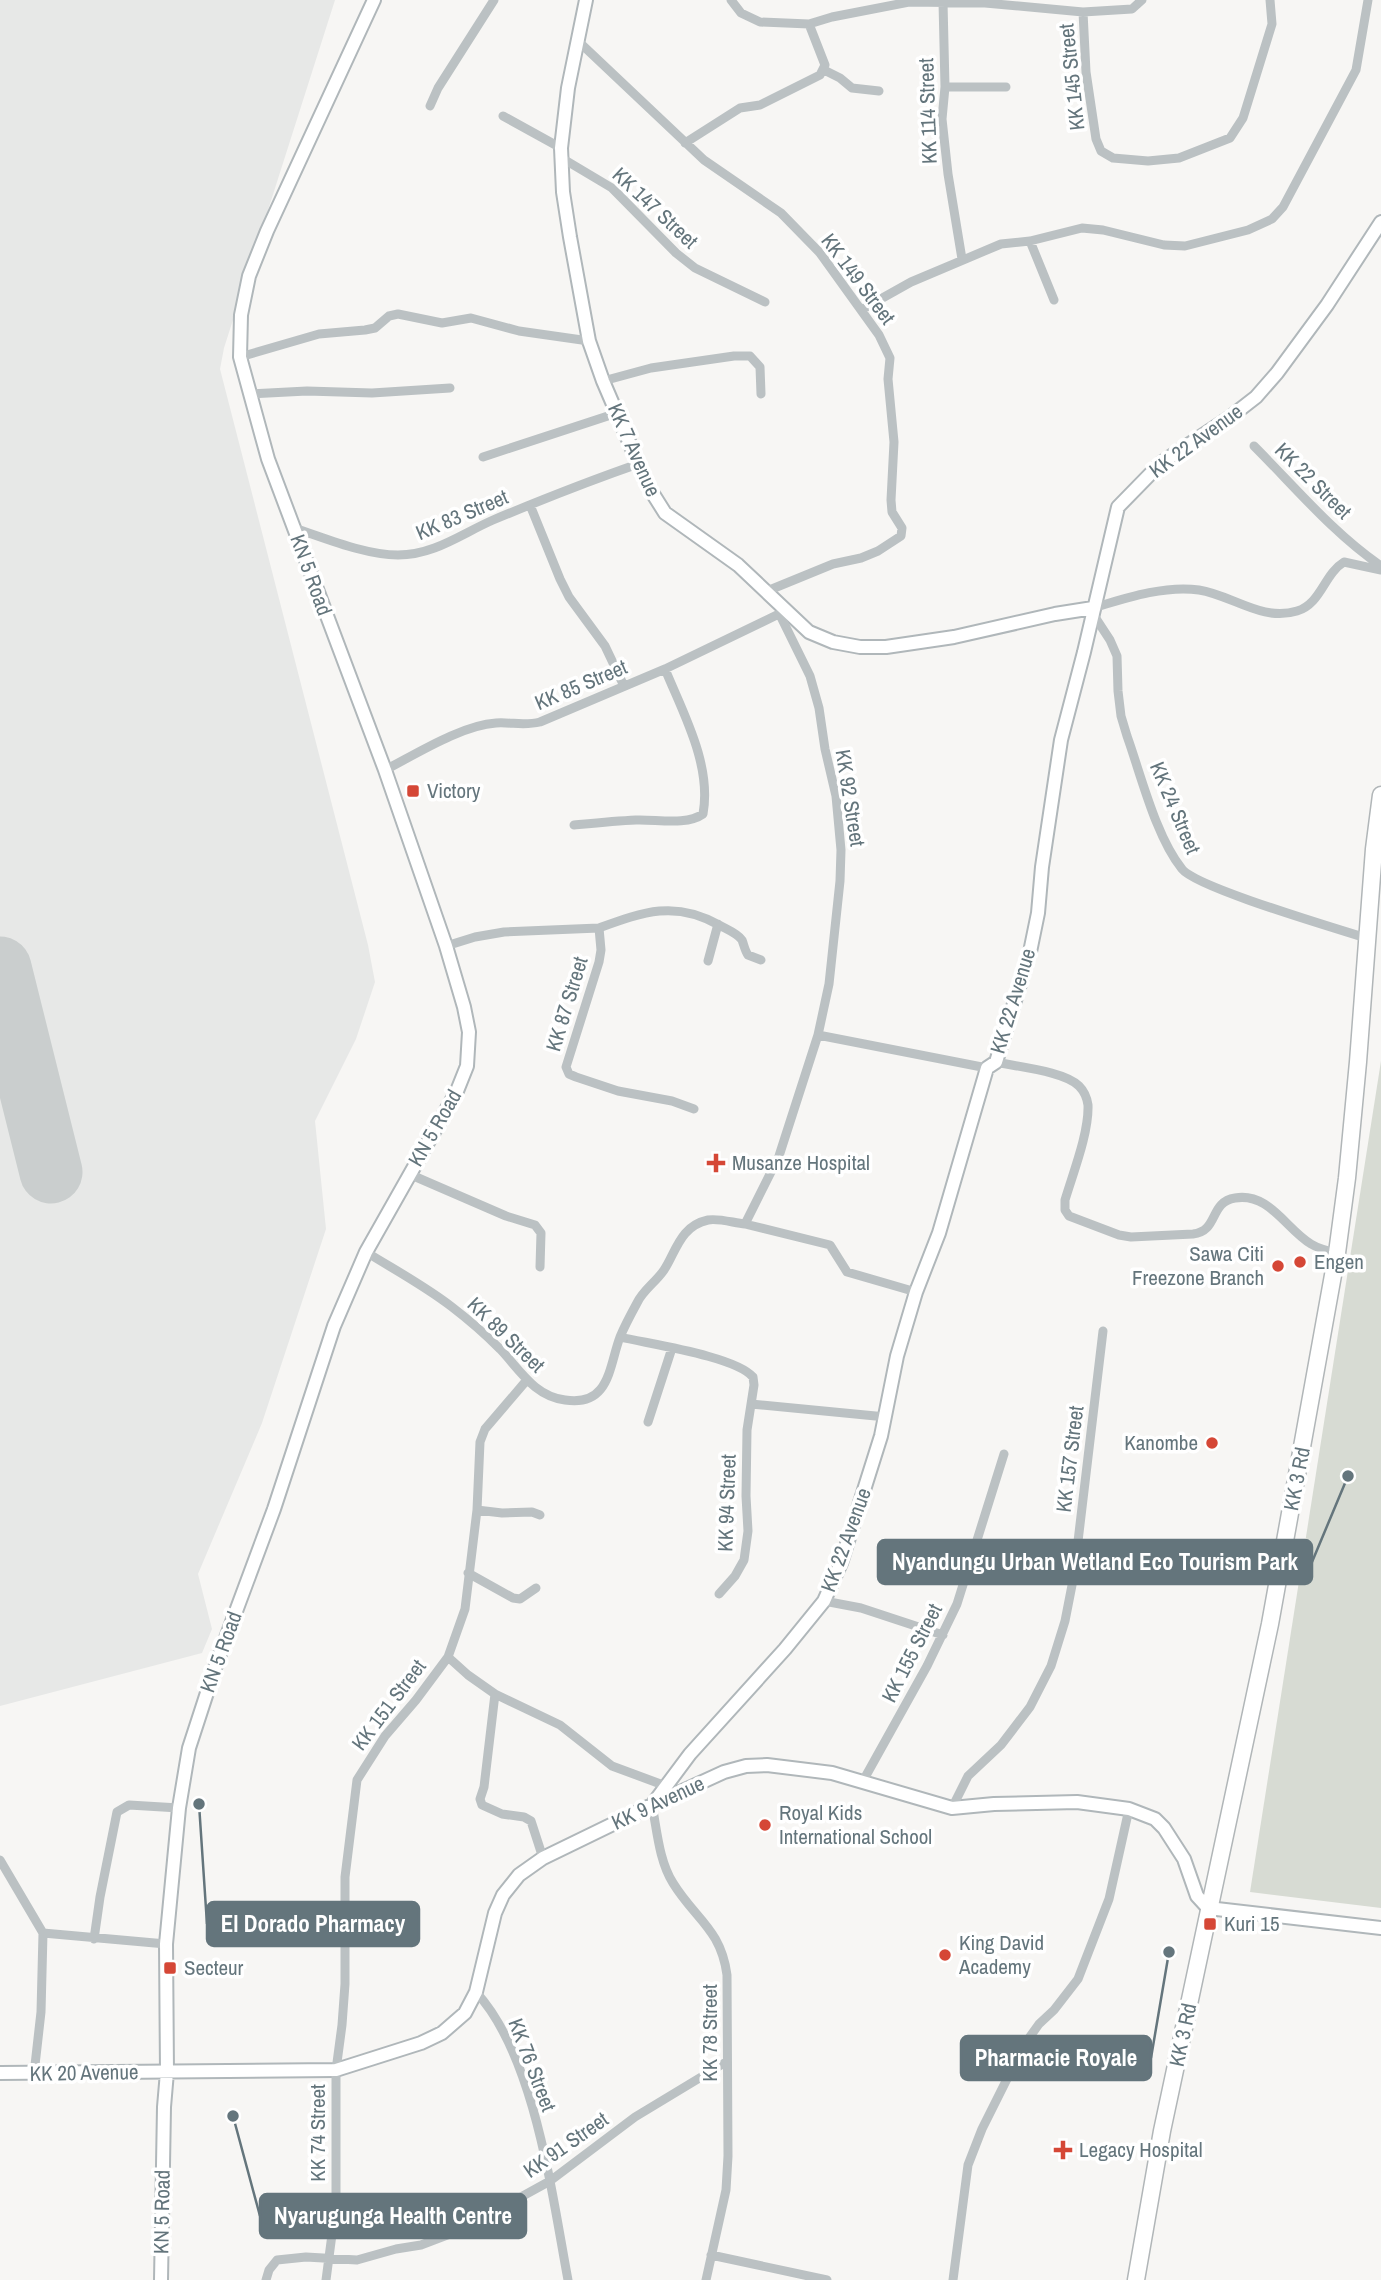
<svg xmlns="http://www.w3.org/2000/svg" width="1381" height="2280" viewBox="0 0 1381 2280" font-family="'Archivo Narrow',sans-serif">
	<style>
		.built { fill: #e7e8e7 }
		.green { fill: #d7dbd3 }
		.lines { fill: none; stroke-linecap: round; stroke-linejoin: round }
		.runway { stroke: #cacece; stroke-width: 63 }
		.secondary-casing { stroke: #b0b7ba; stroke-width: 16 }
		.highway-casing { stroke: #b1b6b8; stroke-width: 19 }
		.street { stroke: #bbc1c3; stroke-width: 9 }
		.secondary { stroke: #fff; stroke-width: 12 }
		.highway { stroke: #fff; stroke-width: 16 }
		.poi-dot { fill: #d54736; stroke: #fff; stroke-width: 2.5 }
		.labels { text-anchor: middle; stroke-width: 7; stroke-linejoin: round; paint-order: stroke }
		.street-label { font-size: 21px; fill: #64757c; stroke: #fff }
		.poi-label { font-size: 21px; fill: #64757c; stroke: #fff; text-anchor: start }
		.leader { fill: none; stroke: #64757c; stroke-width: 2.5 }
		.callout-dot { fill: #64757c; stroke: #fff; stroke-width: 2.5 }
		.callout { fill: #64757c; stroke: #64757c; stroke-width: 2.5 }
		.callout-label { font-size: 23px; text-anchor: middle; font-weight: bold; fill: #fff }
	</style>
	<rect width="100%" height="100%" fill="#f7f6f4"/>
	<path class="built" d="M0,0H335L224,348L220,369L368,945L375,982L356,1039L315,1121L326,1229L262,1423L198,1574L212,1629L202,1653L0,1706Z"/>
	<path class="green" d="M1381,1061V1908L1250,1892Z"/>
	<g class="lines">
		<path class="runway" d="M0,968L51,1172"/>
		<g class="secondary-casing">
			<path id="secondary" d="M586,0L568,88L561,148L563,192L570,237L589,341L603,381L648,486L665,513L738,565L809,632L833,642L860,647H886L954,637L1055,614L1093,608
				M652,1805L690,1754L785,1649L824,1601L841,1563L881,1436L897,1356L916,1292L939,1233L987,1068L996,1062L1030,952L1038,913L1042,867L1061,740L1084,652L1118,507L1161,463L1229,418L1256,397L1277,373L1327,305L1381,222
				M0,2073L336,2070L421,2043L442,2033L465,2013L476,1992L495,1913L503,1895L519,1875L543,1858L652,1805L724,1772L746,1766L767,1765L832,1773L952,1808L994,1804L1077,1802L1129,1809L1155,1819L1164,1828L1184,1859L1197,1896L1208,1908L1381,1928
				M161,2280L164,2107L167,2072L166,1944L179,1808L189,1748L216,1665L274,1509L334,1326L366,1252L457,1091L467,1066L469,1032L464,1007L446,946L385,770L268,459L240,357L241,315L249,276L267,231L374,0"/>
		</g>
		<g class="highway-casing">
			<path id="highway" d="M1136,2280L1162,2131L1270,1624L1337,1253L1347,1178L1358,1062L1374,849L1381,795"/>
		</g>
		<path class="street" d="M731,0L741,13L760,22L809,24L832,17L909,2L985,3L1083,12L1132,9L1142,0
			M943,2L945,87L942,119L948,174L962,259
			M1083,12L1086,72L1096,139L1101,151L1113,158L1148,161L1179,158L1230,138L1243,118L1272,24L1270,0
			M577,40L704,160L781,213L820,253L879,335L890,358L888,379L894,442L891,500L892,512L902,528L901,536L878,551L861,558L833,564L767,591
			M824,70L840,78L852,88L879,91
			M945,87H1006
			M430,106L438,88L494,0
			M503,116L561,148
			M685,143L740,108L760,105L820,75L825,65L809,24
			M560,157L612,188L676,253L695,268L765,302
			M1030,241L1054,300
			M861,310L911,282L1001,244L1030,241L1082,228L1103,230L1164,245L1185,246L1248,230L1272,219L1283,207L1356,70L1368,0
			M240,357L319,334L365,330L375,328L389,316L398,314L442,323L471,318L519,331L589,341
			M603,381L651,368L734,356H750L760,367L761,394
			M250,394L307,391L372,393L450,388
			M1254,446C1295,487 1333,533 1381,566
			M483,457L617,413
			M530,505L560,579L569,597L605,646L624,686
			M294,528C325,538 365,555 398,555C434,555 461,534 493,520C541,500 589,481 638,464
			M1093,608C1126,598 1165,585 1199,590C1232,595 1262,622 1297,611C1321,604 1324,574 1344,562L1381,570
			M1093,614L1110,640L1117,656L1118,691L1121,716L1127,736C1141,775 1156,837 1182,869C1197,888 1335,928 1366,938
			M385,770C416,754 462,725 496,723C512,722 524,726 540,722L665,669L783,612
			M574,825C595,823 615,821 636,820C656,819 686,826 703,814C712,765 683,713 665,669
			M599,928C643,912 675,900 719,925C726,929 737,933 742,940C744,945 745,951 748,955L761,960
			M446,946L475,937L504,932L599,928L601,950L599,962L566,1067L569,1074L576,1077L618,1091L672,1101L694,1109
			M708,961L718,924
			M818,1035L987,1068
			M996,1062C1017,1067 1064,1071 1079,1086C1084,1091 1087,1098 1088,1105C1089,1133 1073,1173 1065,1200V1210L1069,1216L1119,1235L1131,1237L1193,1234C1219,1231 1209,1202 1235,1198C1269,1192 1286,1229 1311,1244C1319,1249 1328,1251 1337,1253
			M409,1174L506,1216L535,1225L541,1233L540,1267
			M745,1224L830,1245L847,1272L916,1292
			M366,1252C395,1270 425,1286 452,1307C469,1320 485,1334 500,1349C520,1370 534,1396 565,1400C610,1407 609,1366 620,1337C625,1325 631,1314 637,1303C643,1290 656,1282 664,1270C676,1252 680,1226 708,1220C719,1218 734,1223 745,1224L779,1156L818,1035L829,984L840,881L841,850L836,796L825,749L819,708L810,676L780,615
			M620,1337C649,1344 735,1356 753,1377L754,1385L747,1430L746,1496L748,1531L744,1560L735,1576L719,1594
			M751,1404L886,1417
			M648,1422L672,1348
			M477,1510L502,1513L532,1512L540,1515
			M468,1573L513,1598L520,1599L536,1588
			M824,1601L861,1608L943,1635
			M448,1657L468,1675L495,1694L484,1787L480,1799L482,1805L502,1814L524,1817L531,1821L543,1858
			M495,1694L560,1725L612,1766L666,1786
			M863,1781L927,1666L957,1604L1004,1454
			M652,1805C657,1830 659,1861 673,1883C695,1919 721,1929 727,1975L728,2156L726,2190L706,2280
			M952,1808L968,1776L1001,1745L1030,1707L1051,1666L1065,1621L1074,1575L1103,1331
			M0,1860L43,1933L41,2012L34,2074
			M43,1933L166,1944
			M94,1939L100,1897L117,1812L129,1805L179,1808
			M476,1992C535,2056 552,2195 568,2280
			M711,2255L827,2280
			M266,2280L269,2270L277,2260L306,2257L357,2260L396,2249L421,2245L463,2229L550,2181L635,2117L726,2062
			M326,2280L336,2204V2070L342,2025L345,1984V1877L357,1780L385,1736L416,1700L448,1657L465,1609L477,1510L480,1442L485,1429L526,1381
			M953,2280L968,2165L982,2129L1024,2045L1039,2024L1054,2010L1078,1979L1109,1899L1129,1809"/>
		<use href="#secondary" class="secondary"/>
		<use href="#highway" class="highway"/>
	</g>
	<g class="poi-dot">
		<rect x="406" y="784" width="14" height="14" rx="3.5"/>
		<path d="M712.5 1152.5h7v7h7v7h-7v7h-7v-7h-7v-7h7z"/>
		<circle cx="1300" cy="1262" r="7"/>
		<circle cx="1278" cy="1266" r="7"/>
		<circle cx="1212" cy="1443" r="7"/>
		<circle cx="765" cy="1825" r="7"/>
		<rect x="1203" y="1917" width="14" height="14" rx="3.5"/>
		<circle cx="945" cy="1955" r="7"/>
		<rect x="163" y="1961" width="14" height="14" rx="3.5"/>
		<path d="M1059.5 2139.5h7v7h7v7h-7v7h-7v-7h-7v-7h7z"/>
	</g>
	<g class="labels">
		<g class="street-label">
			<text transform="translate(1072 77) rotate(-96)" y="7">KK 145 Street</text>
			<text transform="translate(928 111) rotate(-92)" y="7">KK 114 Street</text>
			<text transform="translate(655 208) rotate(43)" y="7">KK 147 Street</text>
			<text transform="translate(858 279) rotate(53)" y="7">KK 149 Street</text>
			<text transform="translate(1196 441) rotate(-36)" y="7">KK 22 Avenue</text>
			<text transform="translate(634 450) rotate(66)" y="7">KK 7 Avenue</text>
			<text transform="translate(1313 481) rotate(45)" y="7">KK 22 Street</text>
			<text transform="translate(462 515) rotate(-23)" y="7">KK 83 Street</text>
			<text transform="translate(311 575) rotate(70)" y="7">KN 5 Road</text>
			<text transform="translate(581 685) rotate(-23)" y="7">KK 85 Street</text>
			<text transform="translate(850 798) rotate(81)" y="7">KK 92 Street</text>
			<text transform="translate(1175 808) rotate(67)" y="7">KK 24 Street</text>
			<text transform="translate(1013 1001) rotate(-73)" y="7">KK 22 Avenue</text>
			<text transform="translate(567 1004) rotate(-73)" y="7">KK 87 Street</text>
			<text transform="translate(435 1128) rotate(-60)" y="7">KN 5 Road</text>
			<text transform="translate(506 1335) rotate(44)" y="7">KK 89 Street</text>
			<text transform="translate(1070 1459) rotate(-83)" y="7">KK 157 Street</text>
			<text transform="translate(1297 1479) rotate(-79)" y="7">KK 3 Rd</text>
			<text transform="translate(727 1503) rotate(-88)" y="7">KK 94 Street</text>
			<text transform="translate(846 1540) rotate(-70)" y="7">KK 22 Avenue</text>
			<text transform="translate(221 1652) rotate(-70)" y="7">KN 5 Road</text>
			<text transform="translate(912 1653) rotate(-63)" y="7">KK 155 Street</text>
			<text transform="translate(389 1705) rotate(-53)" y="7">KK 151 Street</text>
			<text transform="translate(658 1803) rotate(-25)" y="7">KK 9 Avenue</text>
			<text transform="translate(710 2033) rotate(-90)" y="7">KK 78 Street</text>
			<text transform="translate(1183 2035) rotate(-78)" y="7">KK 3 Rd</text>
			<text transform="translate(532 2065) rotate(69)" y="7">KK 76 Street</text>
			<text transform="translate(84 2073) rotate(-1)" y="7">KK 20 Avenue</text>
			<text transform="translate(318 2133) rotate(-90)" y="7">KK 74 Street</text>
			<text transform="translate(566 2145) rotate(-35)" y="7">KK 91 Street</text>
			<text transform="translate(162 2212) rotate(-89)" y="7">KN 5 Road</text>
		</g>
		<g class="poi-label">
			<text x="427" y="798">Victory</text>
			<text x="732" y="1170">Musanze Hospital</text>
			<text x="1264" y="1261" text-anchor="end">Sawa Citi<tspan x="1264" dy="24">Freezone Branch</tspan></text>
			<text x="1314" y="1269">Engen</text>
			<text x="1198" y="1450" text-anchor="end">Kanombe</text>
			<text x="779" y="1820">Royal Kids<tspan x="779" dy="24">International School</tspan></text>
			<text x="1224" y="1931">Kuri 15</text>
			<text x="959" y="1950">King David<tspan x="959" dy="24">Academy</tspan></text>
			<text x="184" y="1975">Secteur</text>
			<text x="1079" y="2157">Legacy Hospital</text>
		</g>
	</g>
	<path class="leader" d="M1348 1476L1312 1562M199 1804L207 1924M1169 1952L1151 2058M233 2116L260 2216"/>
	<g class="callout-dot">
		<circle cx="1348" cy="1476" r="7"/>
		<circle cx="199" cy="1804" r="7"/>
		<circle cx="1169" cy="1952" r="7"/>
		<circle cx="233" cy="2116" r="7"/>
	</g>
	<g class="callout">
		<rect x="878" y="1540" width="434" height="44" rx="7"/>
		<rect x="207" y="1902" width="212" height="44" rx="7"/>
		<rect x="961" y="2036" width="190" height="44" rx="7"/>
		<rect x="260" y="2194" width="266" height="44" rx="7"/>
	</g>
	<g class="callout-label">
		<text x="1095" y="1570">Nyandungu Urban Wetland Eco Tourism Park</text>
		<text x="313" y="1932">El Dorado Pharmacy</text>
		<text x="1056" y="2066">Pharmacie Royale</text>
		<text x="393" y="2224">Nyarugunga Health Centre</text>
	</g>
</svg>
